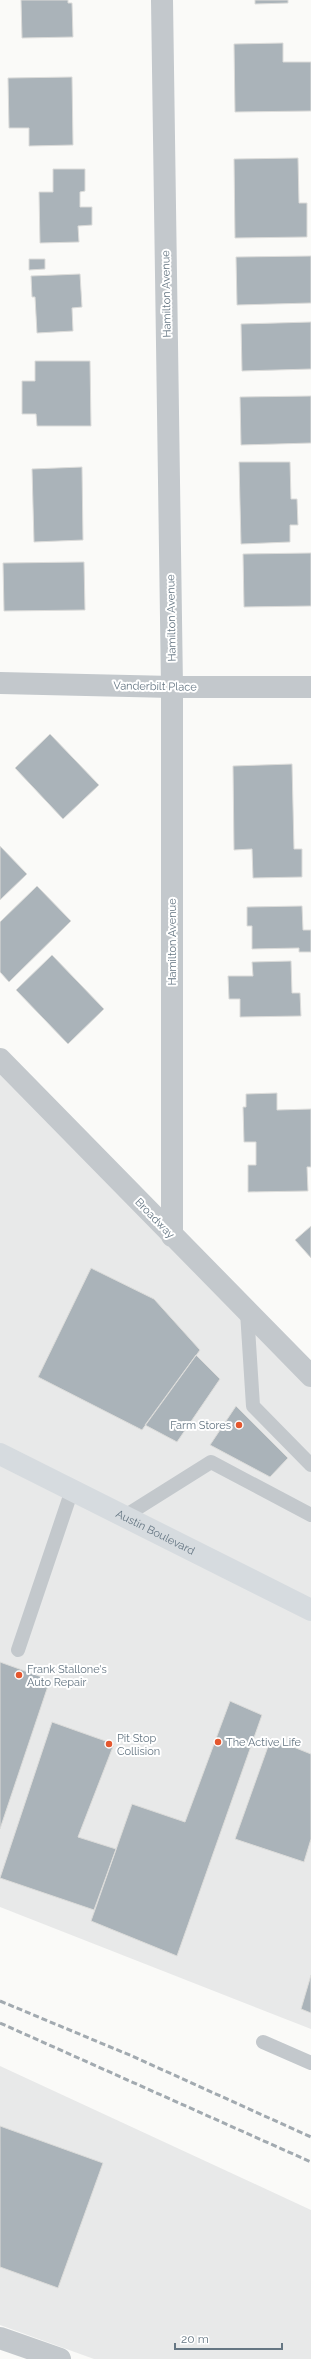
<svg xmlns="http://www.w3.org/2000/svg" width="311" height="2359" viewBox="0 0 311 2359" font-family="Raleway,sans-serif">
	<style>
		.built { fill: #e8e9e9 }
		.building { fill: #aab3b9; stroke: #dcdcda }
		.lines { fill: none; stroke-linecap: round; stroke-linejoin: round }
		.lane { stroke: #c3c8cc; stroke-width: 14 }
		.street { stroke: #c3c8cc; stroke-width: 22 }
		.primary { stroke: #d6dbdf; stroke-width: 22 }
		.rail { stroke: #a2aab0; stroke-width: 3; stroke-dasharray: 6 3; stroke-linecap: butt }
		.poi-dot { fill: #e4572e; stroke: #fff; stroke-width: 1.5 }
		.labels { text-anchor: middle; stroke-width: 4; stroke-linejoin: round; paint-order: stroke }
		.street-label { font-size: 11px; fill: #657683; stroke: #fff }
		.poi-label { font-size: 11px; fill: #657683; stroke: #fff; text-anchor: start }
	</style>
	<rect width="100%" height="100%" fill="#fafaf8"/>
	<path class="built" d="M0,1051L311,1366V2029L0,1907Z
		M0,2066L311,2210V2359H94L0,2325Z"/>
	<path class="building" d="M21,0H68V3H72L73,37L22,38Z
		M255,0H288V3L255,4Z
		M283,43V62H311V111L235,112L234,44Z
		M72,77L73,145L29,146V128H9L8,78Z
		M298,158L299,203H307V237L235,238L234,159Z
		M53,169H85V191L80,192V207H92V225L78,226L79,242L40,243L39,192H53Z
		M311,256V303L237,305L236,257Z
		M29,259H45V269L29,270Z
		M80,274L82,307L72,308L73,331L37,333L35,297H32L31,276Z
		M311,322V369L242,371L241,324Z
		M35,361H90L91,426H37L36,414H22V381H35Z
		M311,396V443L241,445L240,397Z
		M239,462H290L291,499H297L298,525H290V542L241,544Z
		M82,467L83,540L34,542L32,469Z
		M311,553V606L244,607L243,554Z
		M84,562L85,610L4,611L3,563Z
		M50,734L99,785L63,819L15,768Z
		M292,764L294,849H302V877L253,878L252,849L234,850L233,766Z
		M0,846L27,874L0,900Z
		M37,886L71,921L9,982L0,972V922Z
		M302,906L303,930H311V952H299V948L252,949V926H247V907Z
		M52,955L104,1009L68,1044L16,990Z
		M291,961L292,993H300L301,1016L240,1017V999H229L228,976H253L252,962Z
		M277,1093V1110L311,1109V1167H307L308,1191L248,1192V1165H256V1142H244L243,1107H246V1094Z
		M311,1226V1258L295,1240Z
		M91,1268L154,1299L200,1350L142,1430L38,1377Z
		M196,1355L220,1379L177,1442L145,1425Z
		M236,1406L288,1458L270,1477L210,1445Z
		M0,1662L50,1680L0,1829Z
		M230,1701L262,1715L177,1956L91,1921L132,1804L185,1822Z
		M52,1722L114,1744L78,1837L116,1849L94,1910L0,1878Z
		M271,1738L311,1754V1839L304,1862L235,1839Z
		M311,1975V2013L301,2009Z
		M0,2126L103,2163L58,2288L0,2267Z"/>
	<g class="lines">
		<path class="lane" d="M247,1312L253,1406L311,1465
			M125,1516L211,1462L311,1515
			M18,1650L72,1490
			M263,2042L311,2063"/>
		<path class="street" d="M162,0L172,687V1236
			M0,683L172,687H311
			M0,1059L311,1376
			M0,2338L60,2359"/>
		<path class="primary" id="s1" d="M0,1454L311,1610"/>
		<path class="rail" d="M0,2001L132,2056L311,2137
			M0,2023L311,2162"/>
	</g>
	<g class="poi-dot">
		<circle cx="239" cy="1425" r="4"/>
		<circle cx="19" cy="1675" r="4"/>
		<circle cx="218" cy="1742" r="4"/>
		<circle cx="109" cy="1744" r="4"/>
	</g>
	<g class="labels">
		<g class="street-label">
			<text transform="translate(166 294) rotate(-91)" y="4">Hamilton Avenue</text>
			<text transform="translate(171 618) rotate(-91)" y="4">Hamilton Avenue</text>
			<text transform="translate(155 686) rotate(1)" y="4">Vanderbilt Place</text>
			<text transform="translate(172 942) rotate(-90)" y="4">Hamilton Avenue</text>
			<text transform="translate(155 1218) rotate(46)" y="4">Broadway</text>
			<text dy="4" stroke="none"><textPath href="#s1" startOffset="174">Austin Boulevard</textPath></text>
		</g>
		<g class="poi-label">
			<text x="231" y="1429" text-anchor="end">Farm Stores</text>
			<text x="27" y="1673">Frank Stallone's<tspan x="27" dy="13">Auto Repair</tspan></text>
			<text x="117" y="1742">Pit Stop<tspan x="117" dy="13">Collision</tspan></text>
			<text x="226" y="1746">The Active Life</text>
		</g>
	</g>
	<path d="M175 2343v6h107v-6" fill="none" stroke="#657683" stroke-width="2"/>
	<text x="181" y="2343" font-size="12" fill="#657683" stroke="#ffffff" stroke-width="3" paint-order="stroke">20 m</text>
</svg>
